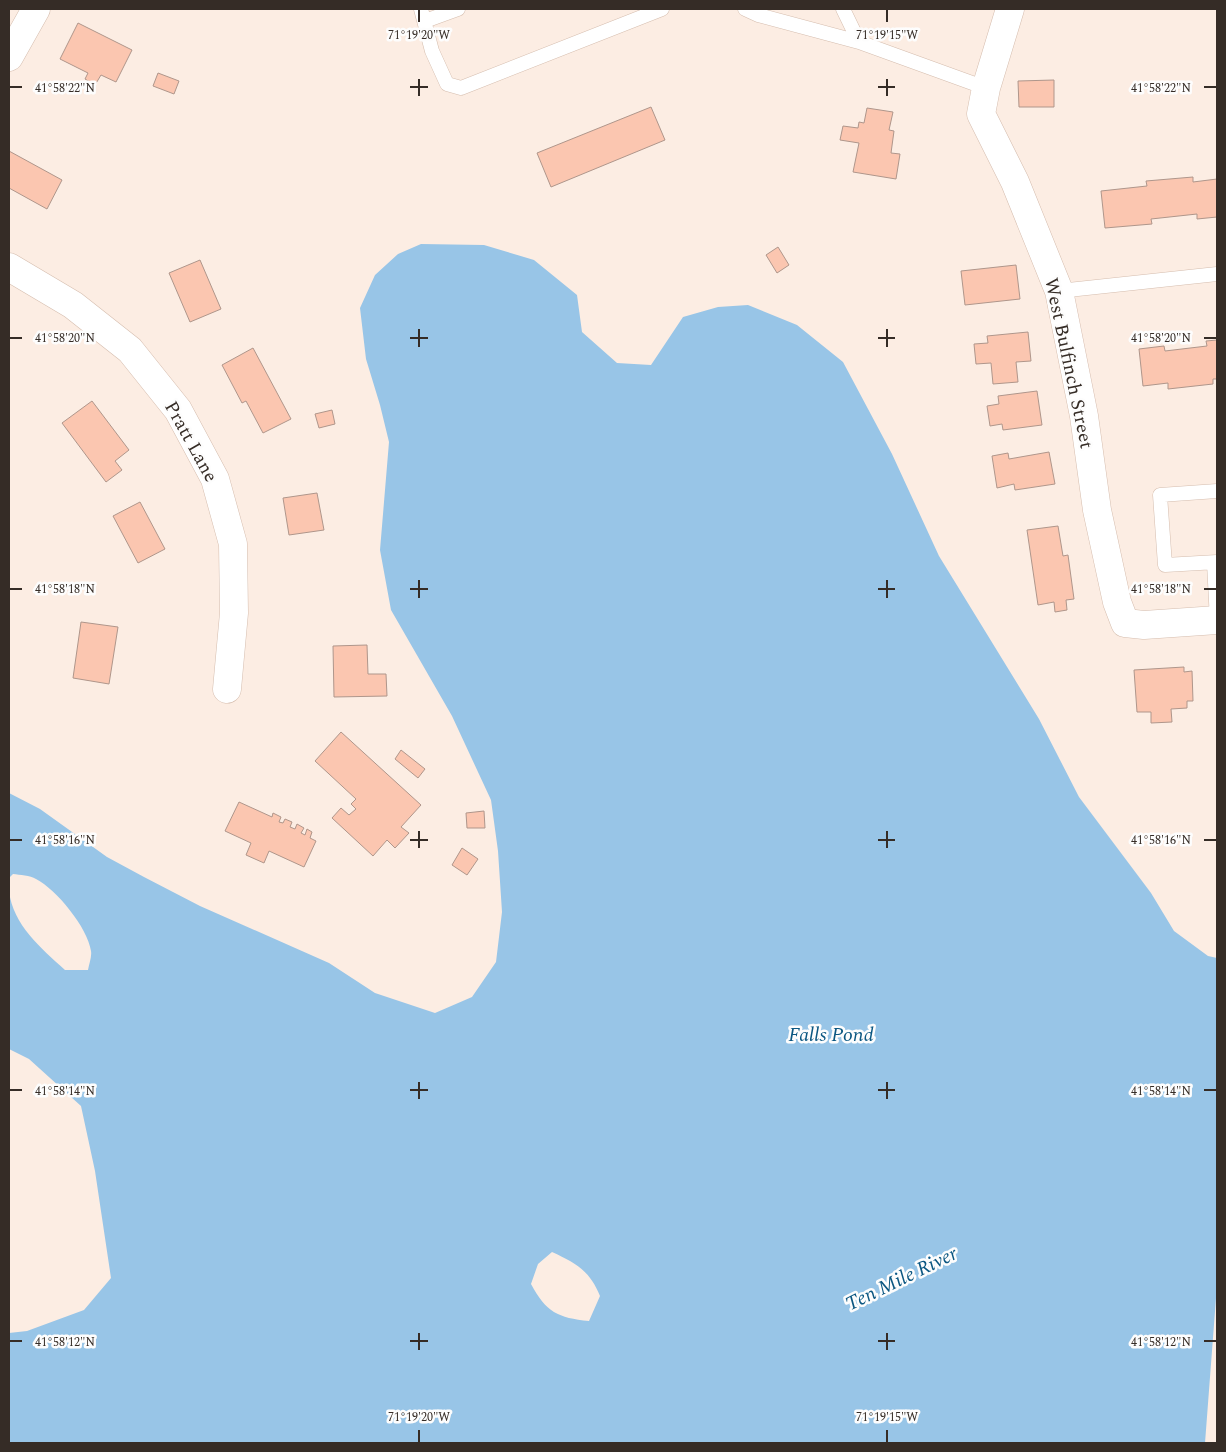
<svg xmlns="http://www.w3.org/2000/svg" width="1226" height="1452" viewBox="0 0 1226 1452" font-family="Spectral,serif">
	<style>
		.water { fill: #98c5e7; fill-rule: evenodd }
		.building { fill: #fbc6b0; stroke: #af968b }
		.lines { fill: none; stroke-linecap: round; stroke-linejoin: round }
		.lane-casing { stroke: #d5bdae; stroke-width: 15 }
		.street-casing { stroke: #d5bdae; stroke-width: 29 }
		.lane { stroke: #fff; stroke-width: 14 }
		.street { stroke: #fff; stroke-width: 28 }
		.ticks { fill: none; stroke: #352c26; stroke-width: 2 }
		.labels { text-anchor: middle; stroke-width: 5; stroke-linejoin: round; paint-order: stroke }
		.street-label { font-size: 19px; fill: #352c26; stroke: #fdfdfd }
		.water-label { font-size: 20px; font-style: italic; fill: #0b5782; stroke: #fdfdfd }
		.ticks-label { font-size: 12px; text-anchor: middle; fill: #352c26; stroke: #fdfdfd; stroke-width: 5; stroke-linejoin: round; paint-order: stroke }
	</style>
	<rect width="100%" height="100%" fill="#fcede3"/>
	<path class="water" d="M421,244L484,245L534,260L577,295L582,332L617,363L651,365L683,317L718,307L748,305L797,325L843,362L892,454L939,556L1039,719L1079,797L1151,893L1174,931L1208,956L1217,958V1285L1205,1443H9V1333L27,1331L84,1310L111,1278L95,1171L81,1106L29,1059L9,1049V891C13,925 41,948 65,970H88C89,964 92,957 91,951C88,928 56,889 36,879C30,875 20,875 13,874L9,878V793L40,809L107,857L144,877L200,906L329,963L375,993L435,1013L472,997L496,962L502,912L498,851L491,800L452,716L391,610L380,550L389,442L380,405L366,359L360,308L375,275L398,254ZM552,1252C576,1263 590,1271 600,1296L589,1321C558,1318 546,1312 531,1284L538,1264Z"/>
	<path class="building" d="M78,23L132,50L116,82L101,75L95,85L85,79L88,73L60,59Z
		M158,73L179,81L174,94L153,86Z
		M1054,80V107H1019L1018,81Z
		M651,107L665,140L551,187L537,153Z
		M867,108L893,112L889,130L894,131L891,153L900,154L896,179L853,172L859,143L840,140L843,126L858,128L859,122L864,123Z
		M9,151L62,180L47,209L9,188Z
		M1193,177V182L1217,179V217L1197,219V214L1151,219L1152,224L1105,228L1101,191L1147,186L1146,181Z
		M778,247L789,265L777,273L766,255Z
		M200,260L221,309L190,322L169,273Z
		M1016,265L1020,299L965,305L961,271Z
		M1028,332L1031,361L1016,362L1018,382L993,384L991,363L976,364L974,344L988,343L987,336Z
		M1217,340V379H1213V384L1168,389V383L1143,386L1139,349L1164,346L1165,351L1207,346L1206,341Z
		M253,348L291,419L263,433L246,401L242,403L222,365Z
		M1037,391L1042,425L1003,430L1002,424L990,426L987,406L999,404L998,396Z
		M92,401L129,450L115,461L122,470L106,482L62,423Z
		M332,410L335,424L319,428L315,414Z
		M1049,452L1055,484L1015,490L1014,484L997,488L992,456L1008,453L1009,459Z
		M317,493L324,530L289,535L283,498Z
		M140,502L165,549L138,563L113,516Z
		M1058,526L1063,556L1068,555L1074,599L1066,600L1067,610L1055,612L1054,602L1038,605L1027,530Z
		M81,622L118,627L109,684L73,678Z
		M367,645L368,674H386L387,696L334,697L333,646Z
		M1184,667V672L1192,671L1193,701H1187V708L1171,709L1172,722L1151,723V712H1137L1134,670Z
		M341,732L421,805L401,827L409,833L395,848L387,840L373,856L332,818L341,808L349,815L356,809L351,804L356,799L315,761Z
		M401,750L425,769L418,778L395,759Z
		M239,802L272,817L273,813L281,817L279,822L283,823L285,819L292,822L290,827L295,829L297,824L304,828L301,833L305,835L307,829L312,832L310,838L316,841L304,867L269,851L264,863L246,855L251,843L225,831Z
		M484,811L485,828H467L466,813Z
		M462,848L478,859L467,875L452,865Z"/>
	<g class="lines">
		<g class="lane-casing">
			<path id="lane" d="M421,9L432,51L447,84L461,88L662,9
				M745,9L758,15L859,42L986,88
				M843,9L859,42
				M425,21L458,9
				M1059,291L1217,274
				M1217,491L1160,495L1165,565L1217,562
				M1214,563L1217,620"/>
		</g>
		<g class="street-casing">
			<path id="street" d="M1010,9L986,88L981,114L1015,182L1059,291L1084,416L1097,510L1117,602L1125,623L1144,625L1217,620
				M9,57L36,9
				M9,267L73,305L130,350L178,410L215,479L233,544L234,613L227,689"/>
		</g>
		<use href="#lane" class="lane"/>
		<use href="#street" class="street"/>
	</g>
	<path class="ticks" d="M419,10V22M887,10V22M419,79V96M887,79V96M10,87H22M410,87H428M878,87H895M1204,87H1216M419,329V347M887,329V347M10,338H22M410,338H428M878,338H895M1204,338H1216M419,580V598M887,580V598M10,589H22M410,589H428M878,589H895M1204,589H1216M419,831V848M887,831V848M10,840H22M410,840H428M878,840H895M1204,840H1216M419,1082V1099M887,1082V1099M10,1090H22M410,1090H428M878,1090H895M1204,1090H1216M419,1333V1350M887,1333V1350M10,1341H22M410,1341H428M878,1341H895M1204,1341H1216M419,1430V1442M887,1430V1442"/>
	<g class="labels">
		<g class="street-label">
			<text transform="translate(1070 363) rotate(78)" y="7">West Bulfinch Street</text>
			<text transform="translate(192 441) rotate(61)" y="7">Pratt Lane</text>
		</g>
		<g class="water-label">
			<text x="831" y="1041">Falls Pond</text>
			<text transform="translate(901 1278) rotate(-26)" y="7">Ten Mile River</text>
		</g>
	</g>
	<g class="ticks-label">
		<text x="419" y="39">71°19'20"W</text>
		<text x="887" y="39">71°19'15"W</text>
		<text x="65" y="92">41°58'22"N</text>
		<text x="1161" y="92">41°58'22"N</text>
		<text x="65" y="342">41°58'20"N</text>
		<text x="1161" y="342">41°58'20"N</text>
		<text x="65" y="593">41°58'18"N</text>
		<text x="1161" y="593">41°58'18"N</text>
		<text x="65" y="844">41°58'16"N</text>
		<text x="1161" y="844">41°58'16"N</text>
		<text x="65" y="1095">41°58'14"N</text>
		<text x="1161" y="1095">41°58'14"N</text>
		<text x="65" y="1346">41°58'12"N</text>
		<text x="1161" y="1346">41°58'12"N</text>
		<text x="419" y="1421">71°19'20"W</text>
		<text x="887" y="1421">71°19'15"W</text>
	</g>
	<rect width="1226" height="1452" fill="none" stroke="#352c26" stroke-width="20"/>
</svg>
